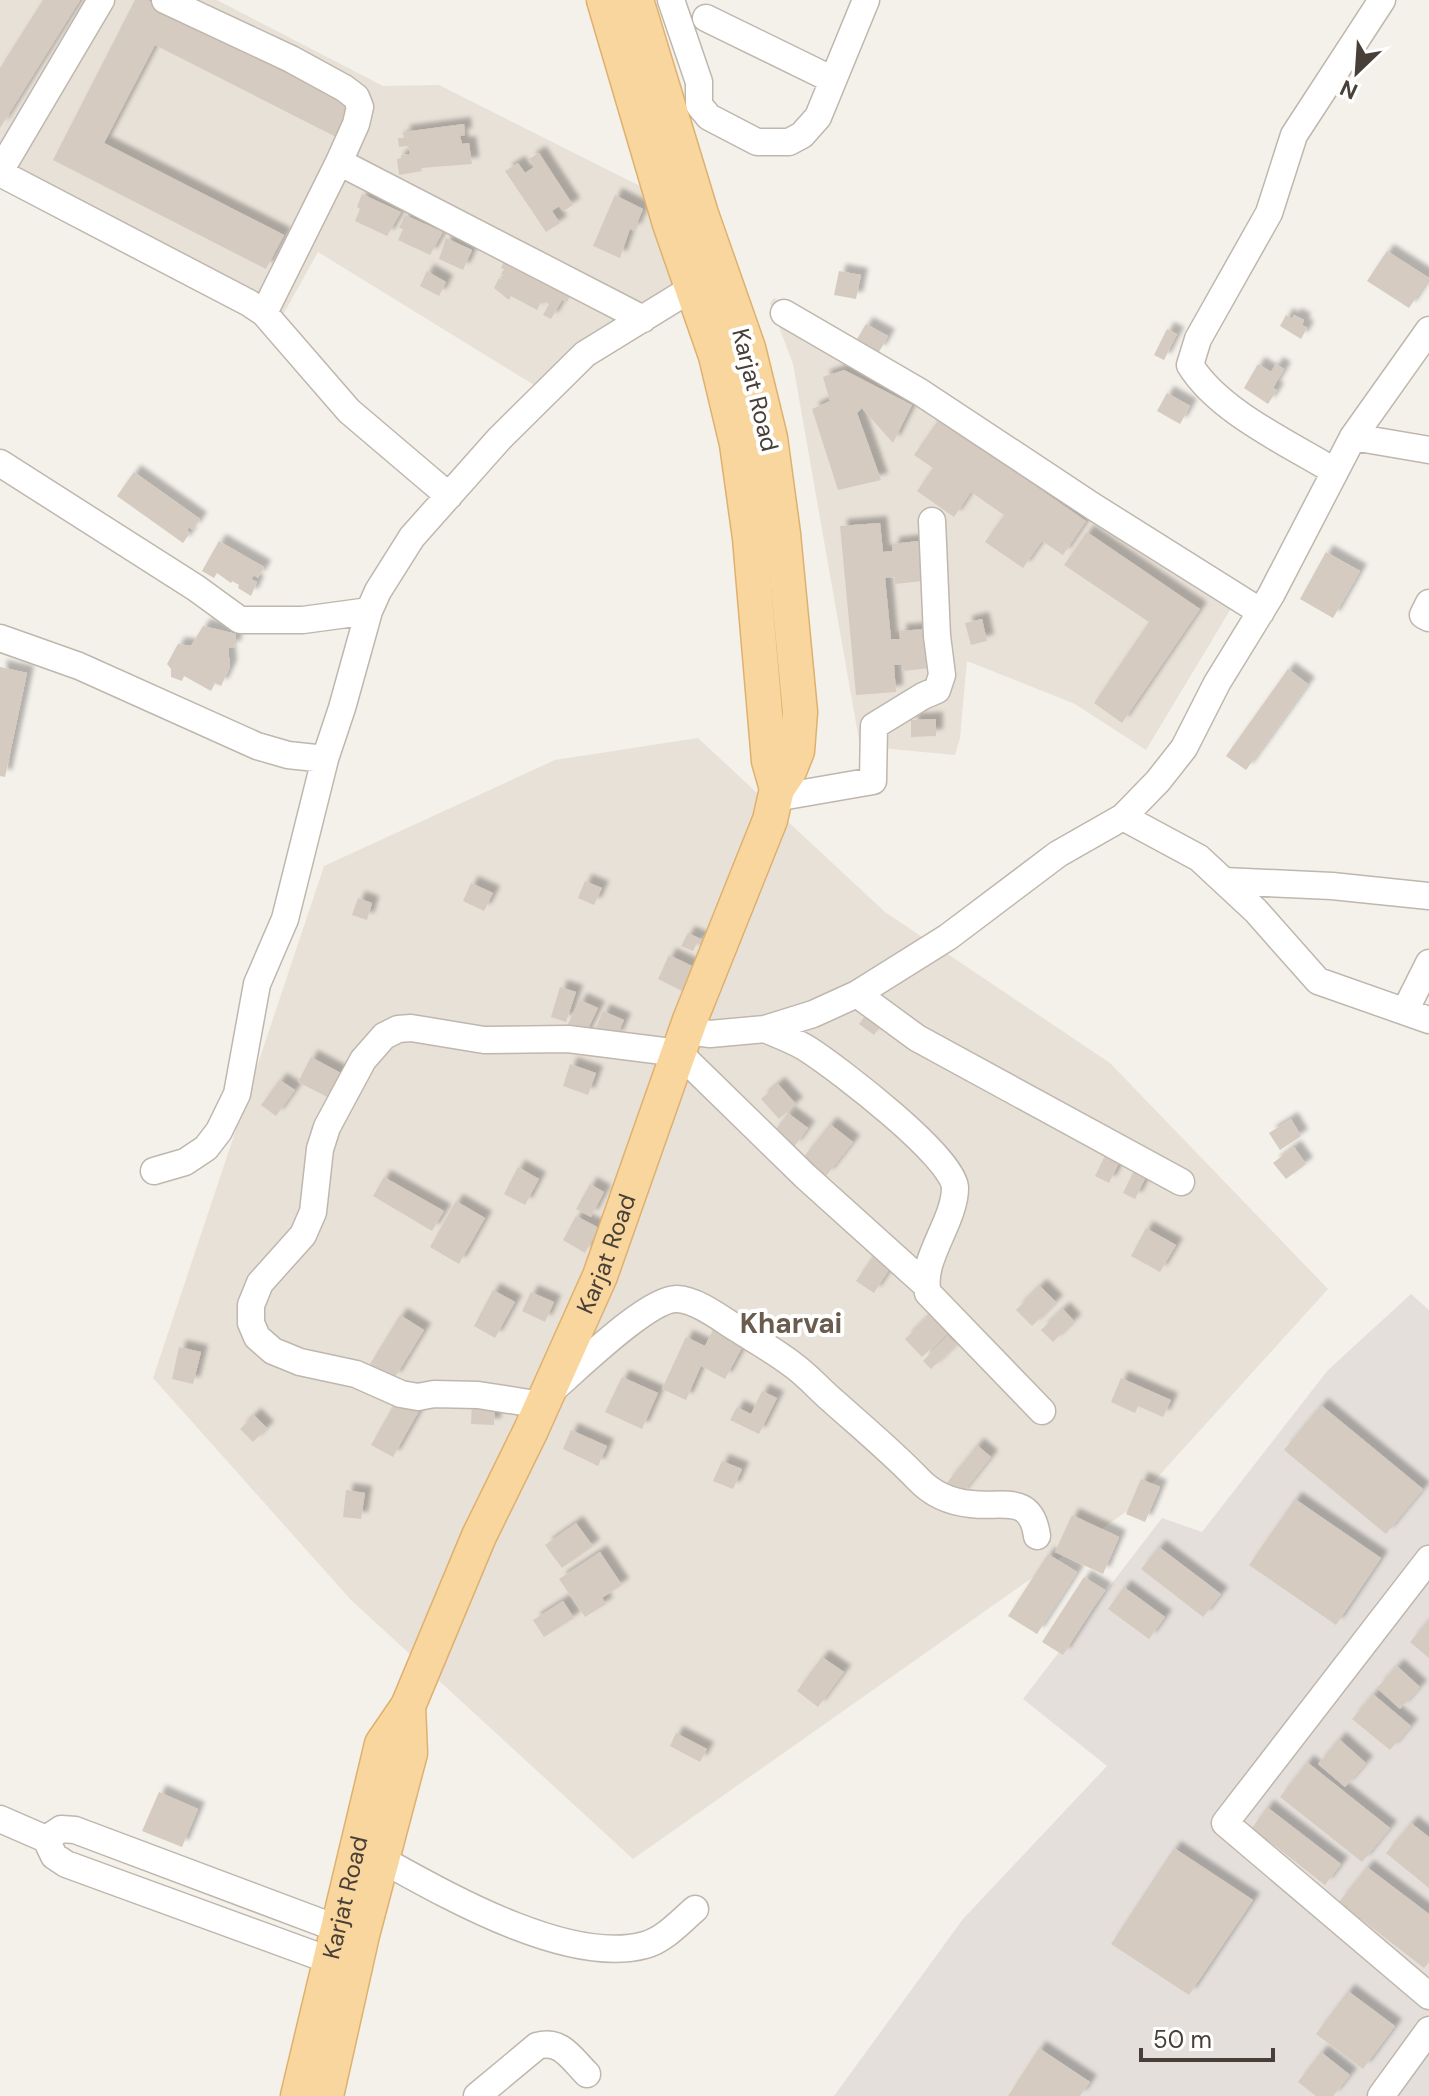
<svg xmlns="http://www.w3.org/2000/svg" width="1429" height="2096" viewBox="0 0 1429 2096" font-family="'DM Sans',sans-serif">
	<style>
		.residential { fill: #e8e1d8 }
		.industrial { fill: #e4dfdb }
		.building { fill: #d5cbc0; filter: url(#shadow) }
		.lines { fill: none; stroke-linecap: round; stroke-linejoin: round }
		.minor-casing { stroke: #bfb7ad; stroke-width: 29 }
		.major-casing { stroke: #deb16e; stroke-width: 37 }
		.minor { stroke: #fff; stroke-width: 26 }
		.major { stroke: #f9d69e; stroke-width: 34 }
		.labels { text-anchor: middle; stroke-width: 8; stroke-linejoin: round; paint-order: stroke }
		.street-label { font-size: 24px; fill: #484038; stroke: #fff }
		.quarter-label { font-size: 28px; font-weight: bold; fill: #6a5d50; stroke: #fff }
	</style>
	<defs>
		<filter id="shadow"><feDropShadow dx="7" dy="-7" stdDeviation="2" flood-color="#0004"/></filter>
	</defs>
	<rect width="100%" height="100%" fill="#f4f0ea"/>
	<path class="residential" d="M0,0H217L383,86L439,85L650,191L673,284L539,388L318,252L270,338L188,264L0,188Z
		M774,298L901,369L1241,592L1146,750L1075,704L967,661L960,738L955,755L860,746L793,364L770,303Z
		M698,738L885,912L1110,1063L1328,1289L1127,1511L633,1859L351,1600L153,1378L324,866L555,760Z"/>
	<path class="industrial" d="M1411,1294L1429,1310V2096H834L963,1919L1107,1766L1023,1699L1162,1518L1202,1532L1328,1370Z"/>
	<path class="building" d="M43,0H80L0,128V68Z
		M135,0H148L354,106L338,138L155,45L104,143L284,235L266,269L53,160Z
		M464,124L465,135L460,136L462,144L469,143L472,164L421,168L422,171L399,175L397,159L401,158V155L410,154L408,146L399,147L398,138H404L403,132Z
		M539,153L573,205L563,211L559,206L552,211L560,223L546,232L505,171L518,163L525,173L534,167L529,159Z
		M362,194L401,212L387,236L355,221L360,209L357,207Z
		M615,195L643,209L634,231L630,229L620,258L593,246Z
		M405,215L443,232L430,255L398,240L403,229L399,228Z
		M446,238L472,250L463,270L439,259Z
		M1387,251L1429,278L1409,308L1367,281Z
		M506,257L572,292L567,302L562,300L551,319L543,315L549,304L542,300L537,310L511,296L509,300L494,288L499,278L502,280L504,276L501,274L504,269L501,268Z
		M427,271L446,282L439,296L420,286Z
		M839,271L861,275L856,299L834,295Z
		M1286,315L1292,319L1294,315L1304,320L1302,325L1307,328L1301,339L1280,326Z
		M866,324L888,336L879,352L857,339Z
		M1167,329L1177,334L1164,360L1154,355Z
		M1258,364L1271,372L1276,364L1284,369L1273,388L1277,390L1268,404L1244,388Z
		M844,370L912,405L893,443L862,408L857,413L881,480L838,490L812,409L830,401L823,377Z
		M1167,393L1190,406L1180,424L1157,411Z
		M939,419L1086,521L1063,555L1042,541L1023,568L985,542L1004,515L971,492L954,517L917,491L933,468L914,455Z
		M134,472L200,519L193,530L189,527L187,531L190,533L183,543L117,496Z
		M880,523L883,552L892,551V544L919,541L923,581L895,584V577L885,578L891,639H900L899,631L926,629L930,668L903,671L902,665H894L896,692L856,695L840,526Z
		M1087,532L1200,609L1122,723L1094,703L1149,622L1064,565Z
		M219,541L264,567L258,578L254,575L251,579L257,582L251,596L238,588L239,585L232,581L231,583L217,573L214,578L202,571Z
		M1326,552L1360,571L1333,618L1300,599Z
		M982,619L987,641L971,645L965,623Z
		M203,626L236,634L234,648L228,647L230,667L221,686L215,683L211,691L184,676L182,681L171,677V669L167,664L178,644L191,646Z
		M0,667L27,673L5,777L0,776Z
		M1288,669L1308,684L1246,770L1226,756Z
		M936,719V736L911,737V720Z
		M585,881L602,888L594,905L578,898Z
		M471,883L493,893L484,911L463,901Z
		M358,898L372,903L367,920L352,915Z
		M688,933L703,940L701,945L697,943L693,951L681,946Z
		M669,955L694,967L682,991L658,979Z
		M560,987L576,992L566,1022L551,1017Z
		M580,1000L598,1008L583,1039L565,1030Z
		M603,1011L624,1020L616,1038L595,1030Z
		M867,1013L882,1025L874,1035L859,1024Z
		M311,1057L350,1078L337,1102L298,1082Z
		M570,1064L596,1073L588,1095L563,1086Z
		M280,1080L295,1090L276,1116L261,1105Z
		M778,1084L796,1104L779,1119L761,1099Z
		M788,1113L808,1128L794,1147L773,1133Z
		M1291,1119L1301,1136L1280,1150L1269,1133Z
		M830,1124L853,1142L826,1176L803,1158Z
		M1294,1147L1306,1164L1286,1179L1273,1163Z
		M1106,1154L1120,1161L1109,1183L1095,1176Z
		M518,1167L539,1179L525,1205L504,1194Z
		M1134,1171L1146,1177L1135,1199L1123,1193Z
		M384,1177L444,1211L432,1231L373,1196Z
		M590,1184L604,1192L591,1217L576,1209Z
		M456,1201L485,1218L459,1264L430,1247Z
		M576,1216L599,1228L585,1253L563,1240Z
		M1146,1228L1176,1245L1160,1272L1131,1256Z
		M876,1251L894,1262L874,1293L856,1281Z
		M1040,1286L1056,1302L1032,1326L1016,1310Z
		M493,1290L515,1302L495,1338L474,1326Z
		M531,1292L554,1302L545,1322L522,1311Z
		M1063,1309L1074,1321L1053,1342L1041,1330Z
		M934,1311L951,1329L922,1357L905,1339Z
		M400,1315L424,1330L394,1379L370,1364Z
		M714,1328L744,1344L725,1379L701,1366L686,1400L662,1389L686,1337L705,1346Z
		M948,1336L957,1344L931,1369L923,1361Z
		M179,1347L201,1352L193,1384L172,1379Z
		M622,1377L658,1393L642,1429L605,1412Z
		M1121,1378L1171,1400L1163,1417L1138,1406L1135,1413L1111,1402Z
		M762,1391L777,1398L759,1434L730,1420L737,1407L751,1414Z
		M398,1397L420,1409L393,1457L371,1445Z
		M472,1402L495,1403L494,1425L471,1424Z
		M1321,1405L1423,1489L1386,1534L1284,1450Z
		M254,1415L267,1428L253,1442L240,1429Z
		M571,1430L607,1446L598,1466L563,1449Z
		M977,1445L991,1457L960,1496L946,1484Z
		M722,1461L742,1469L733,1489L713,1481Z
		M1141,1479L1160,1487L1145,1522L1126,1514Z
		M346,1490L365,1493L361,1519L343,1517Z
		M1295,1499L1381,1558L1336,1625L1249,1565Z
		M1072,1515L1119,1537L1103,1574L1055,1552Z
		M576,1523L593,1546L562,1568L545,1545Z
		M1159,1547L1221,1594L1203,1617L1141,1569Z
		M600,1552L622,1585L602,1598L606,1604L585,1617L559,1579Z
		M1048,1554L1077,1572L1037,1634L1008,1616Z
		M1084,1577L1105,1590L1063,1655L1042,1642Z
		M1124,1587L1165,1617L1149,1639L1108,1609Z
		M563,1601L574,1618L544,1637L533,1620Z
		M1429,1620V1658L1410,1642Z
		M822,1657L844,1672L818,1707L797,1691Z
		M1397,1666L1420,1687L1400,1709L1377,1688Z
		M1373,1694L1411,1726L1390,1750L1352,1719Z
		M676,1733L707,1749L700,1762L670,1746Z
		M1339,1739L1366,1763L1345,1787L1318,1764Z
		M1307,1762L1390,1828L1362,1862L1280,1797Z
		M159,1792L198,1809L182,1847L142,1831Z
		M1267,1807L1341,1864L1325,1885L1252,1828Z
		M1411,1823L1429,1837V1888L1386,1853Z
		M1174,1848L1253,1900L1189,1995L1111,1944Z
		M1367,1867L1429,1914V1962L1424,1968L1339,1902Z
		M1348,1991L1395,2026L1363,2069L1316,2034Z
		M1039,2048L1090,2082L1080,2096H1008Z
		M1321,2052L1350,2075L1333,2096H1316L1298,2082Z"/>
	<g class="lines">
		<g class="minor-casing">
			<path id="minor" d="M165,0L291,59L344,88L356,97L360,107L356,124L339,162L264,313
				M671,0L699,82V105L709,117L757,142H789L802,135L818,117L866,0
				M706,18L833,80
				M339,162L643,319
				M0,171L101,0
				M0,173L249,303L264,313L349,411L449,496
				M784,313L920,392L1094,507L1261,612
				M1353,437L1429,450
				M0,463L196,588L240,620H303L369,611
				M1334,471C1288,443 1218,411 1190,365L1198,339L1269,213L1294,135L1382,0
				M1429,603L1423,615L1429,618
				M0,638L79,666L257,746L288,755L325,759L342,708L369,611L378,591L412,537L500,438L585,354L707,279
				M775,798L873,781L874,726L923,696L937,690L942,675L937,636L932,521
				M1123,817L1199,858L1256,911L1318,981L1429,1020
				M1224,881L1332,886L1429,896
				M857,994L917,1038L1181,1182
				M1405,1011L1429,963
				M765,1029C780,1036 796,1041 809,1050C837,1068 955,1158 955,1188C955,1222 919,1261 928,1293L1042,1411
				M687,1031L710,1034L765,1029L813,1014L857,994L948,937L1058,854L1123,817L1158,781L1184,748L1217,683L1271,595L1353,437L1429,330
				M154,1171L185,1162L206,1148L219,1131L237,1094L257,984L285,919L325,759
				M551,1391C576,1370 648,1298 677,1299C697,1300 720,1318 736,1328C755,1340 775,1351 793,1365C807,1375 819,1389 833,1401C862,1427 891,1451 918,1479C932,1494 950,1502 971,1504C1002,1508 1031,1493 1037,1536
				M542,1405L478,1395L434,1394L418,1397L401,1394L356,1374L300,1362L273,1351L257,1337L251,1323V1305L260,1283L303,1235L313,1212L320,1149L327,1127L363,1060L384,1036L398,1029L411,1028L484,1040L568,1039L679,1053L805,1176L926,1285
				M1429,1559L1225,1823L1429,1996
				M0,1819L46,1839L54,1856L66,1864L348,1967
				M46,1839L61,1829L75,1830L352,1934
				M381,1859C446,1895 569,1966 645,1945C664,1940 680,1922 695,1909
				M477,2096L537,2046C561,2039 571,2058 587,2074
				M1381,2096L1429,2030"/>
		</g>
		<g class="major-casing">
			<g id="major">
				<path d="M604,0L670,224L716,356L737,444L750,538L769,761L777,789"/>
				<path id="s1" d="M298,2096L382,1744L408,1706L479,1536L531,1430L600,1276L690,1020L770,820L777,789L789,771L797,751L800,712L783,534L770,438L748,348L701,214L636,0"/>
				<path d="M326,2096L362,1935L410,1753L408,1706"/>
			</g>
		</g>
		<use href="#minor" class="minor"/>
		<use href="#major" class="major"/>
	</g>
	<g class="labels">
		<g class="street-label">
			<text transform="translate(755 390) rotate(76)" y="8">Karjat Road</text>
			<text dy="8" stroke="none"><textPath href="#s1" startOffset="902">Karjat Road</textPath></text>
			<text dy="8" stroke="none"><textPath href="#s1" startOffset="204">Karjat Road</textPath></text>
		</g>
		<g class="quarter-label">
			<text x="791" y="1333">Kharvai</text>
		</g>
	</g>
	<g transform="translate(1357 72) rotate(205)" stroke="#ffffff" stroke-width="6" paint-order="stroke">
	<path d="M0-6L14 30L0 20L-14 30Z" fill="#484038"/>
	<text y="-12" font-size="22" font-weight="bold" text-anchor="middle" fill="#484038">N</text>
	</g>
	<path d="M1141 2048v12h132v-12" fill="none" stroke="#484038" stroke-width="4"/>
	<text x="1153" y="2048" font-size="24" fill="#484038" stroke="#ffffff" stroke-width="6" paint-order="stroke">50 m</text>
</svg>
